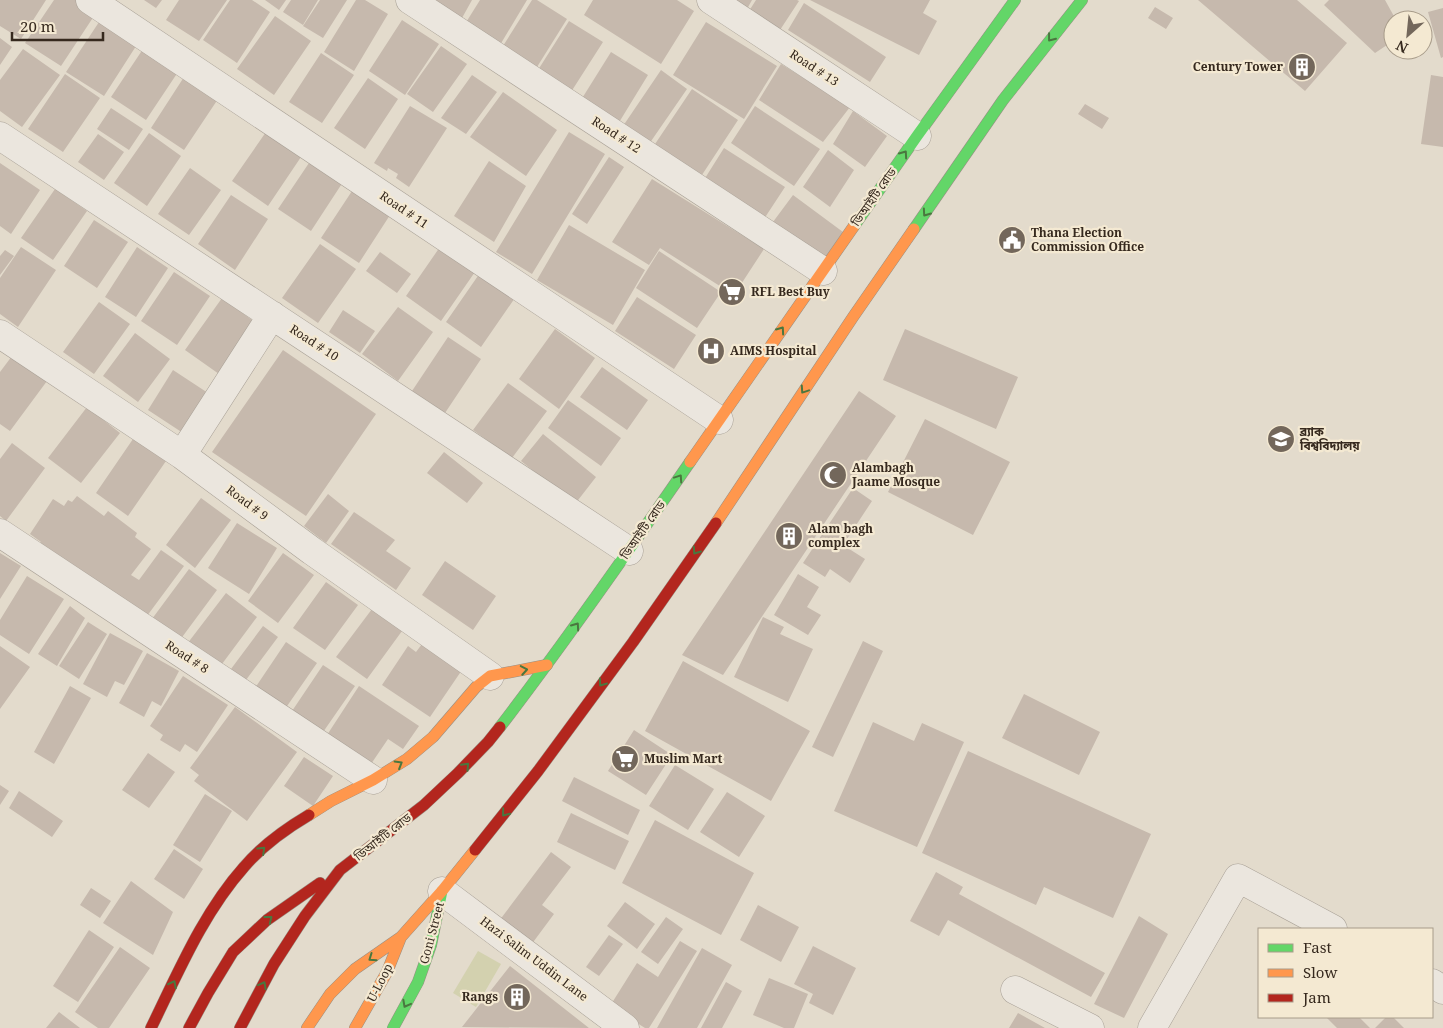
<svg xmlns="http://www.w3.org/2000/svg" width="1443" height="1028" viewBox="0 0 1443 1028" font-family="'Noto Serif','Noto Sans Bengali',serif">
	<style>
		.green { fill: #d3d1af }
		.building { fill: #c6b9ad }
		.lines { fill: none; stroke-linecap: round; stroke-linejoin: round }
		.street-casing { stroke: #a8a096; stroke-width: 29 }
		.fast-casing { stroke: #989085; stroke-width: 12 }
		.slow-casing { stroke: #989085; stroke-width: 12 }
		.jam-casing { stroke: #989085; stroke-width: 12 }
		.street { stroke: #ebe6de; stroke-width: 28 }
		.fast { stroke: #63d668; stroke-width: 11 }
		.slow { stroke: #ff974d; stroke-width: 11 }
		.jam { stroke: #b3261e; stroke-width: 11 }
		.oneway { stroke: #4a773f }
		.labels { text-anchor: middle; stroke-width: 4.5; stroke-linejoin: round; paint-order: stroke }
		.poi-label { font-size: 12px; font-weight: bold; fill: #36291e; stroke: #f4e9d2; text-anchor: start }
		.street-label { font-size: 12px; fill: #36291e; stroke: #f4e9d2 }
	</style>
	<rect width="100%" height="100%" fill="#e3dbcc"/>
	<path class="green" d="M478,951L501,964L476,1007L453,993Z"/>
	<path class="building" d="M0,0H46L21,39L0,26Z
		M54,0H76L96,13L61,66L25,43Z
		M144,0H162L156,8Z
		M179,0H227L199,41L166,20Z
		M230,0H252L270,12L237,63L203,40Z
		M265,0H286L279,10Z
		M291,0H318L303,25L283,12Z
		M320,0H347L323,38L303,26Z
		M356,0H365L388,14L354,71L324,52Z
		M431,0H472L462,18Z
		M480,0H527L500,45L465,24Z
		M532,0H537L567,19L537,67L503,46Z
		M593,0H677L694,11L661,64L584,15Z
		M730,0H752L747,9Z
		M756,0H797L799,1L780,30L749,11Z
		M810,0H930L923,13L937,21L919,55Z
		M1198,0H1297L1347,43L1305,91Z
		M1329,0H1385L1396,20H1393V41L1375,53L1324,5Z
		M804,3L886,57L870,82L788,30Z
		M1155,7L1173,18L1166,29L1148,18Z
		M1443,8V57L1441,58L1428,12Z
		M275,16L311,41L274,95L237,69Z
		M101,19L138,43L104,96L66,72Z
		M402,20L439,44L405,95L369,71Z
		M569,21L603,42L571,92L538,70Z
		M706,22L777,66L744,119L673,75Z
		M0,38L12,47L0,65Z
		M441,46L467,64L433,112L407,94Z
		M23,49L60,75L22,127L0,111V80Z
		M143,49L178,72L146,120L111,97Z
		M611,52L648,75L618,124L581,100Z
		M321,53L354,75L322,123L289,102Z
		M781,64L850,107L823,142L759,100Z
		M661,70L687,89L647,147L621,129Z
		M65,74L100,98L63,152L28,129Z
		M472,75L497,92L466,134L441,118Z
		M1431,75L1443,77V147L1421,144Z
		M184,77L218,99L184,150L151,128Z
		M368,78L398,99L365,149L334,128Z
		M692,89L738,120L698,181L651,150Z
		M503,92L557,130L526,176L470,137Z
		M1085,104L1109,118L1102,129L1078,114Z
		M410,106L447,128L409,187L396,178L398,174L388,168L387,171L374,163Z
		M755,106L820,149L794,186L731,143Z
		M111,108L143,129L129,150L97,129Z
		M853,111L887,136L865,167L833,144Z
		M266,132L301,157L268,206L232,181Z
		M569,132L605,154L532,274L496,252Z
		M149,133L181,156L147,206L114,183Z
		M98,134L124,152L104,180L78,162Z
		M724,148L785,187L762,222L702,183Z
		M828,150L854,170L830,207L803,187Z
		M609,157L624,167L587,224L572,214Z
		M311,160L343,182L311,231L278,209Z
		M489,161L526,186L494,242L454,216Z
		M0,163L40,190L11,234L0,226Z
		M190,168L221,190L189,235L158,214Z
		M652,179L764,249L734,295L660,248L649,265L612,242Z
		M55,189L87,211L53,260L21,238Z
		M352,191L390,215L359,263L321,238Z
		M231,195L268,219L235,270L198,244Z
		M793,195L843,232L821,264L770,226Z
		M94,220L128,242L97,288L64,266Z
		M569,225L645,270L613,325L537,280Z
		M320,244L356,269L318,323L282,298Z
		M442,244L477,269L441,321L406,296Z
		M21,247L56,270L18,327L0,314V278Z
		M137,247L168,268L136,317L105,297Z
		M5,250L14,256L0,275V256Z
		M659,251L721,292L697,328L636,288Z
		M380,252L411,274L397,293L366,271Z
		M482,270L517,295L481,347L446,322Z
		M174,272L210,296L177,345L141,321Z
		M637,297L696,335L674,369L615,331Z
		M222,298L256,323L219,374L185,350Z
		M99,302L130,324L94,374L63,352Z
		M398,307L433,332L398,381L362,354Z
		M343,310L375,331L360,353L329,332Z
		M555,329L595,358L559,409L519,379Z
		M905,329L1018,377L996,429L883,380Z
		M135,333L170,359L138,402L103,376Z
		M448,337L481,359L445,413L412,391Z
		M283,350L376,414L306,516L212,452Z
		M12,356L47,381L10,431L0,424V372Z
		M602,367L648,400L627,430L580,397Z
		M173,370L208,393L183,433L148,410Z
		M508,383L547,411L512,458L473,430Z
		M859,391L896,416L723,675L682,655Z
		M568,400L621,438L601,466L548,428Z
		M87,407L120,433L81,483L48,458Z
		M925,419L1010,462L973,535L888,492Z
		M543,434L596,477L575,504L521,461Z
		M133,439L166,461L128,516L96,493Z
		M12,443L45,468L6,521L0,516V459Z
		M444,452L483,483L467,503L427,473Z
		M853,488L872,501L843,545L865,559L850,583L830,569L825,577L803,563Z
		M328,494L349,511L326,543L304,526Z
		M77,496L104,516L108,511L137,533L135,537L151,549L131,575L139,580L161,550L184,566L144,620L35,550L41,542L30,534L53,499L64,506L68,500L72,502Z
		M201,498L231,520L195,568L166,545Z
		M354,512L395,540L386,551L411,568L396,590L331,544Z
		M237,523L277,548L249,594L208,568Z
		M0,553L21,566L0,599Z
		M283,553L314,575L278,623L248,601Z
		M445,561L496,596L473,630L422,595Z
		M189,569L217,590L177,644L149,623Z
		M798,574L819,587L807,607L821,615L808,635L774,615Z
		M27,576L64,599L29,654L0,635V620Z
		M326,582L358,605L325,650L293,628Z
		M226,593L257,617L219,668L187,644Z
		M70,606L85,618L57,666L38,654Z
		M372,609L402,631L367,679L336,657Z
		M763,617L784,627L780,634L813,649L788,702L734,677Z
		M88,622L107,634L79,679L59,666Z
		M263,626L278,637L243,684L228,673Z
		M110,633L143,651L124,685L115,681L107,697L83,684Z
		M425,640L464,667L430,717L382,685L408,646L416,652Z
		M863,641L883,651L833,757L812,747Z
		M286,642L317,663L285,709L255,688Z
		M0,646L30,667L0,709Z
		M147,653L179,671L161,706L152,701L144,717L119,703Z
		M683,661L810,731L771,801L645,731Z
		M323,665L355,686L321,735L290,714Z
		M183,676L228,705L197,752L185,744L180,752L160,740L163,735L150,726Z
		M70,686L91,698L54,764L34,752Z
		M359,686L419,726L403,749L388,739L371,764L327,735Z
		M1024,694L1100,732L1079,775L1002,738Z
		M235,707L297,752L247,821L194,781L199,775L190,768Z
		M873,722L914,741L922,723L964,742L917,847L834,811Z
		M634,730L672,755L646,795L608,771Z
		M968,751L1151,834L1113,918L1044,887L1036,905L922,853Z
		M148,753L175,772L149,808L122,790Z
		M304,757L333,776L313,806L284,786Z
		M675,765L714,789L688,830L649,806Z
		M574,777L640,810L628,835L562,801Z
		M0,785L9,791L0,805Z
		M19,791L63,821L52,837L9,808Z
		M727,792L765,816L739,857L700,832Z
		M205,794L232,811L200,862L173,845Z
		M571,813L629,841L615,870L557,842Z
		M655,820L754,873L721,935L622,883Z
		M174,849L203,869L184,899L154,879Z
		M551,852L571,867L542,905L554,914L531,945L499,921Z
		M936,872L963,887L959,894L1105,973L1091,997L948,920L939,936L910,921Z
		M131,881L173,912L153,955L103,923Z
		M91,888L111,901L100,918L80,905Z
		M625,902L655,924L637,949L607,926Z
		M758,905L799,927L781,962L740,940Z
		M1139,916L1168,934L1124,1018L1094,1004Z
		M666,917L683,929L658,964L641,952Z
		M89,930L114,947L78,1002L53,986Z
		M609,935L623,944L599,976L586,967Z
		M680,941L697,951L649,1028H645L610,1006L637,963L658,977Z
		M813,946L856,968L833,1015L809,1003L813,994L794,984Z
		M120,947L150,968L109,1028H98L75,1012Z
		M702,948L732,965L697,1028H657Z
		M510,966L589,1028L462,1027Z
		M769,978L808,994L794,1028H784L753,1015Z
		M726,982L742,991L722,1028H701Z
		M59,1012L80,1028H46Z
		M1018,1013L1045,1028H1009Z
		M1326,1017H1359L1370,1028H1337Z
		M1386,1017H1393L1404,1028H1375Z"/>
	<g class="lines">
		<g class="street-casing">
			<path id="street" d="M90,0L719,420
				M410,0L823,271
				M711,0L917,136
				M0,136L629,551
				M0,334L182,455L312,551L490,676
				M182,455L272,315
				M0,533L373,780
				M442,891L625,1028
				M1432,983L1443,990
				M1015,990L1090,1028
				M1152,1028L1238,878L1333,929"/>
		</g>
		<g class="fast-casing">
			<path id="fast" d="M854,226L917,136L1015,0
				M914,229L1003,100L1082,0
				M500,727C566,641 628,552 690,462
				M393,1028L418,982L431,945L442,891"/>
		</g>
		<g class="slow-casing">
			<path id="slow" d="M690,462L854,226
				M716,523L853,317L914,229
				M309,815L331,801L373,780L407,759L433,737L476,687L490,676L547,665
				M307,1028L330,994L355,969L401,937L442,891L475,850
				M355,1028L387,972L401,937"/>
		</g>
		<g class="jam-casing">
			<path id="jam" d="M475,850L538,771L633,642L716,523
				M151,1028C178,973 203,913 244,867C261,847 287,828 309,815
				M189,1028L208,993L233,952L267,920L320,883
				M240,1028L274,964L305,916L340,870L424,805L458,773L488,742L500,727"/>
		</g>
		<use href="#street" class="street"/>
		<use href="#fast" class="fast"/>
		<use href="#slow" class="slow"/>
		<use href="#jam" class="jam"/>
	</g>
	<defs><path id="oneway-chevron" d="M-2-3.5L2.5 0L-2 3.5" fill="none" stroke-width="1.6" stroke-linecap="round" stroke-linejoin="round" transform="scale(1.25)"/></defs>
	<g class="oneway">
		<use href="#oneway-chevron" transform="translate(1051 38) rotate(128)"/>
		<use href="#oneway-chevron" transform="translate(904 154) rotate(-55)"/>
		<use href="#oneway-chevron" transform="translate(926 213) rotate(125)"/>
		<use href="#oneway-chevron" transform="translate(781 330) rotate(-55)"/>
		<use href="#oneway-chevron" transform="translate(804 390) rotate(124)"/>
		<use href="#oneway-chevron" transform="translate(679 478) rotate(-56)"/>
		<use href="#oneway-chevron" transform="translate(696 551) rotate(125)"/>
		<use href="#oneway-chevron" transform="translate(576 626) rotate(-55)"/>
		<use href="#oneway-chevron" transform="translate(524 670) rotate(-10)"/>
		<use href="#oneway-chevron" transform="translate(602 683) rotate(126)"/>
		<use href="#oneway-chevron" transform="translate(399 764) rotate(-31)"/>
		<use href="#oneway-chevron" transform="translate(466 766) rotate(-46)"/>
		<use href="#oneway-chevron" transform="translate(505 813) rotate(129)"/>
		<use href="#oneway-chevron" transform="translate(262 850) rotate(-43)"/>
		<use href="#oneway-chevron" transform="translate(269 919) rotate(-38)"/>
		<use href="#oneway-chevron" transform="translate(372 958) rotate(145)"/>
		<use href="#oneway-chevron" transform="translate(173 984) rotate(-63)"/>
		<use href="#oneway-chevron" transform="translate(263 985) rotate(-62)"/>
		<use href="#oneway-chevron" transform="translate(406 1004) rotate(118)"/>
	</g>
	<defs>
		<g id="building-disc" transform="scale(1.4375)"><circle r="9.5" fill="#73675b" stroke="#f4e9d2"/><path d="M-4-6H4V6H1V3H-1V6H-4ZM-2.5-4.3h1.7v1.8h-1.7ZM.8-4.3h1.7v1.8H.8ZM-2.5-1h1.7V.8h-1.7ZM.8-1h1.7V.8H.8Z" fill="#fff"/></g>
		<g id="civic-disc" transform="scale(1.4375)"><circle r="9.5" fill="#73675b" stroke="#f4e9d2"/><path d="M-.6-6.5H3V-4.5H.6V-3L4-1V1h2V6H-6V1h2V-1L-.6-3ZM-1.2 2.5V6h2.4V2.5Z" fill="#fff"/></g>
		<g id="supermarket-disc" transform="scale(1.4375)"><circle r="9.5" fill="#73675b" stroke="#f4e9d2"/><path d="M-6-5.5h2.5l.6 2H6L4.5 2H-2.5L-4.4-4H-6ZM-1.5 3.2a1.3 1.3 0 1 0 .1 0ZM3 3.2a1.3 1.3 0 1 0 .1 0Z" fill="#fff"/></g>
		<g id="hospital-disc" transform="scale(1.4375)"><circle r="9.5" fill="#73675b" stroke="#f4e9d2"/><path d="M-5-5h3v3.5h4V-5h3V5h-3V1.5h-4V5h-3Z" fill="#fff"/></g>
		<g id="university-disc" transform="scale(1.4375)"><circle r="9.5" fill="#73675b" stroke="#f4e9d2"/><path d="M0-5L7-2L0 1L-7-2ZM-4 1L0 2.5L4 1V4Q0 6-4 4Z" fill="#fff"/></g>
		<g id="mosque-disc" transform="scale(1.4375)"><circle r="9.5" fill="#73675b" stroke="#f4e9d2"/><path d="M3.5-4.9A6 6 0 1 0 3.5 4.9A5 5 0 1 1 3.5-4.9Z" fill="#fff"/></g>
	</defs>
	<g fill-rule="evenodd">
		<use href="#building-disc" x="1302" y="67"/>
		<use href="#civic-disc" x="1012" y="240"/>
		<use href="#supermarket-disc" x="732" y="292"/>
		<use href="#hospital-disc" x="711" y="351"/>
		<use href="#university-disc" x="1281" y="439"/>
		<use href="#mosque-disc" x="833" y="475"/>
		<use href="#building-disc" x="789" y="536"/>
		<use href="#supermarket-disc" x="625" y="759"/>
		<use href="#building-disc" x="517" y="997"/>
	</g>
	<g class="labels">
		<g class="poi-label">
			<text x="1283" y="71" text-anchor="end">Century Tower</text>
			<text x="1031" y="237">Thana Election<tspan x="1031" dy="14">Commission Office</tspan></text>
			<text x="751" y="296">RFL Best Buy</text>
			<text x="730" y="355">AIMS Hospital</text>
			<text x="1300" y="436">ব্র্যাক<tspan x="1300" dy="14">বিশ্ববিদ্যালয়</tspan></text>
			<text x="852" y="472">Alambagh<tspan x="852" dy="14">Jaame Mosque</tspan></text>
			<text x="808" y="533">Alam bagh<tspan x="808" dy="14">complex</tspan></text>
			<text x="644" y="763">Muslim Mart</text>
			<text x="498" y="1001" text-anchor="end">Rangs</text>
		</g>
		<g class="street-label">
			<text transform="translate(814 68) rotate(33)" y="4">Road # 13</text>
			<text transform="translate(616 135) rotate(33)" y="4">Road # 12</text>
			<text transform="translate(874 197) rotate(-55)" y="4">ডিআইটি রোড</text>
			<text transform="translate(404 210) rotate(34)" y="4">Road # 11</text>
			<text transform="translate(314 343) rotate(33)" y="4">Road # 10</text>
			<text transform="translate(247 503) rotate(37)" y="4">Road # 9</text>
			<text transform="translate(643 530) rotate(-55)" y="4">ডিআইটি রোড</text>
			<text transform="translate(187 657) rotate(33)" y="4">Road # 8</text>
			<text transform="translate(383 837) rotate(-38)" y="4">ডিআইটি রোড</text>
			<text transform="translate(432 933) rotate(-75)" y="4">Goni Street</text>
			<text transform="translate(534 959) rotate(37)" y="4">Hazi Salim Uddin Lane</text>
			<text transform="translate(380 983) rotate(-63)" y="4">U-Loop</text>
		</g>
	</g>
	<rect x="1258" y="928" width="175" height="90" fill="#f4e9d2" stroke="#a89c8a"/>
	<rect x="1268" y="944" width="25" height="8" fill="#63d668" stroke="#a89c8a"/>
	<text x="1303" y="953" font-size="15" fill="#36291e">Fast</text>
	<rect x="1268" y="969" width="25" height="8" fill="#ff974d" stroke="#a89c8a"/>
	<text x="1303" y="978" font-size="15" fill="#36291e">Slow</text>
	<rect x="1268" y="994" width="25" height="8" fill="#b3261e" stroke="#a89c8a"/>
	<text x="1303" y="1003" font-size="15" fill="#36291e">Jam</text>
	<g transform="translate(1408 35) rotate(207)"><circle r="24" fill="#f4e9d2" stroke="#a89c8a"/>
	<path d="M0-4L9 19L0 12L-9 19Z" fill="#73675b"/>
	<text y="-8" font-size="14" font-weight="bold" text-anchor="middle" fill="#36291e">N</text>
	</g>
	<path d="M12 32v8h91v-8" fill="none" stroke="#36291e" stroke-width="2.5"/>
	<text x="20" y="32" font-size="15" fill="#36291e" stroke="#f4e9d2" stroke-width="4" paint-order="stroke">20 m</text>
</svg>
